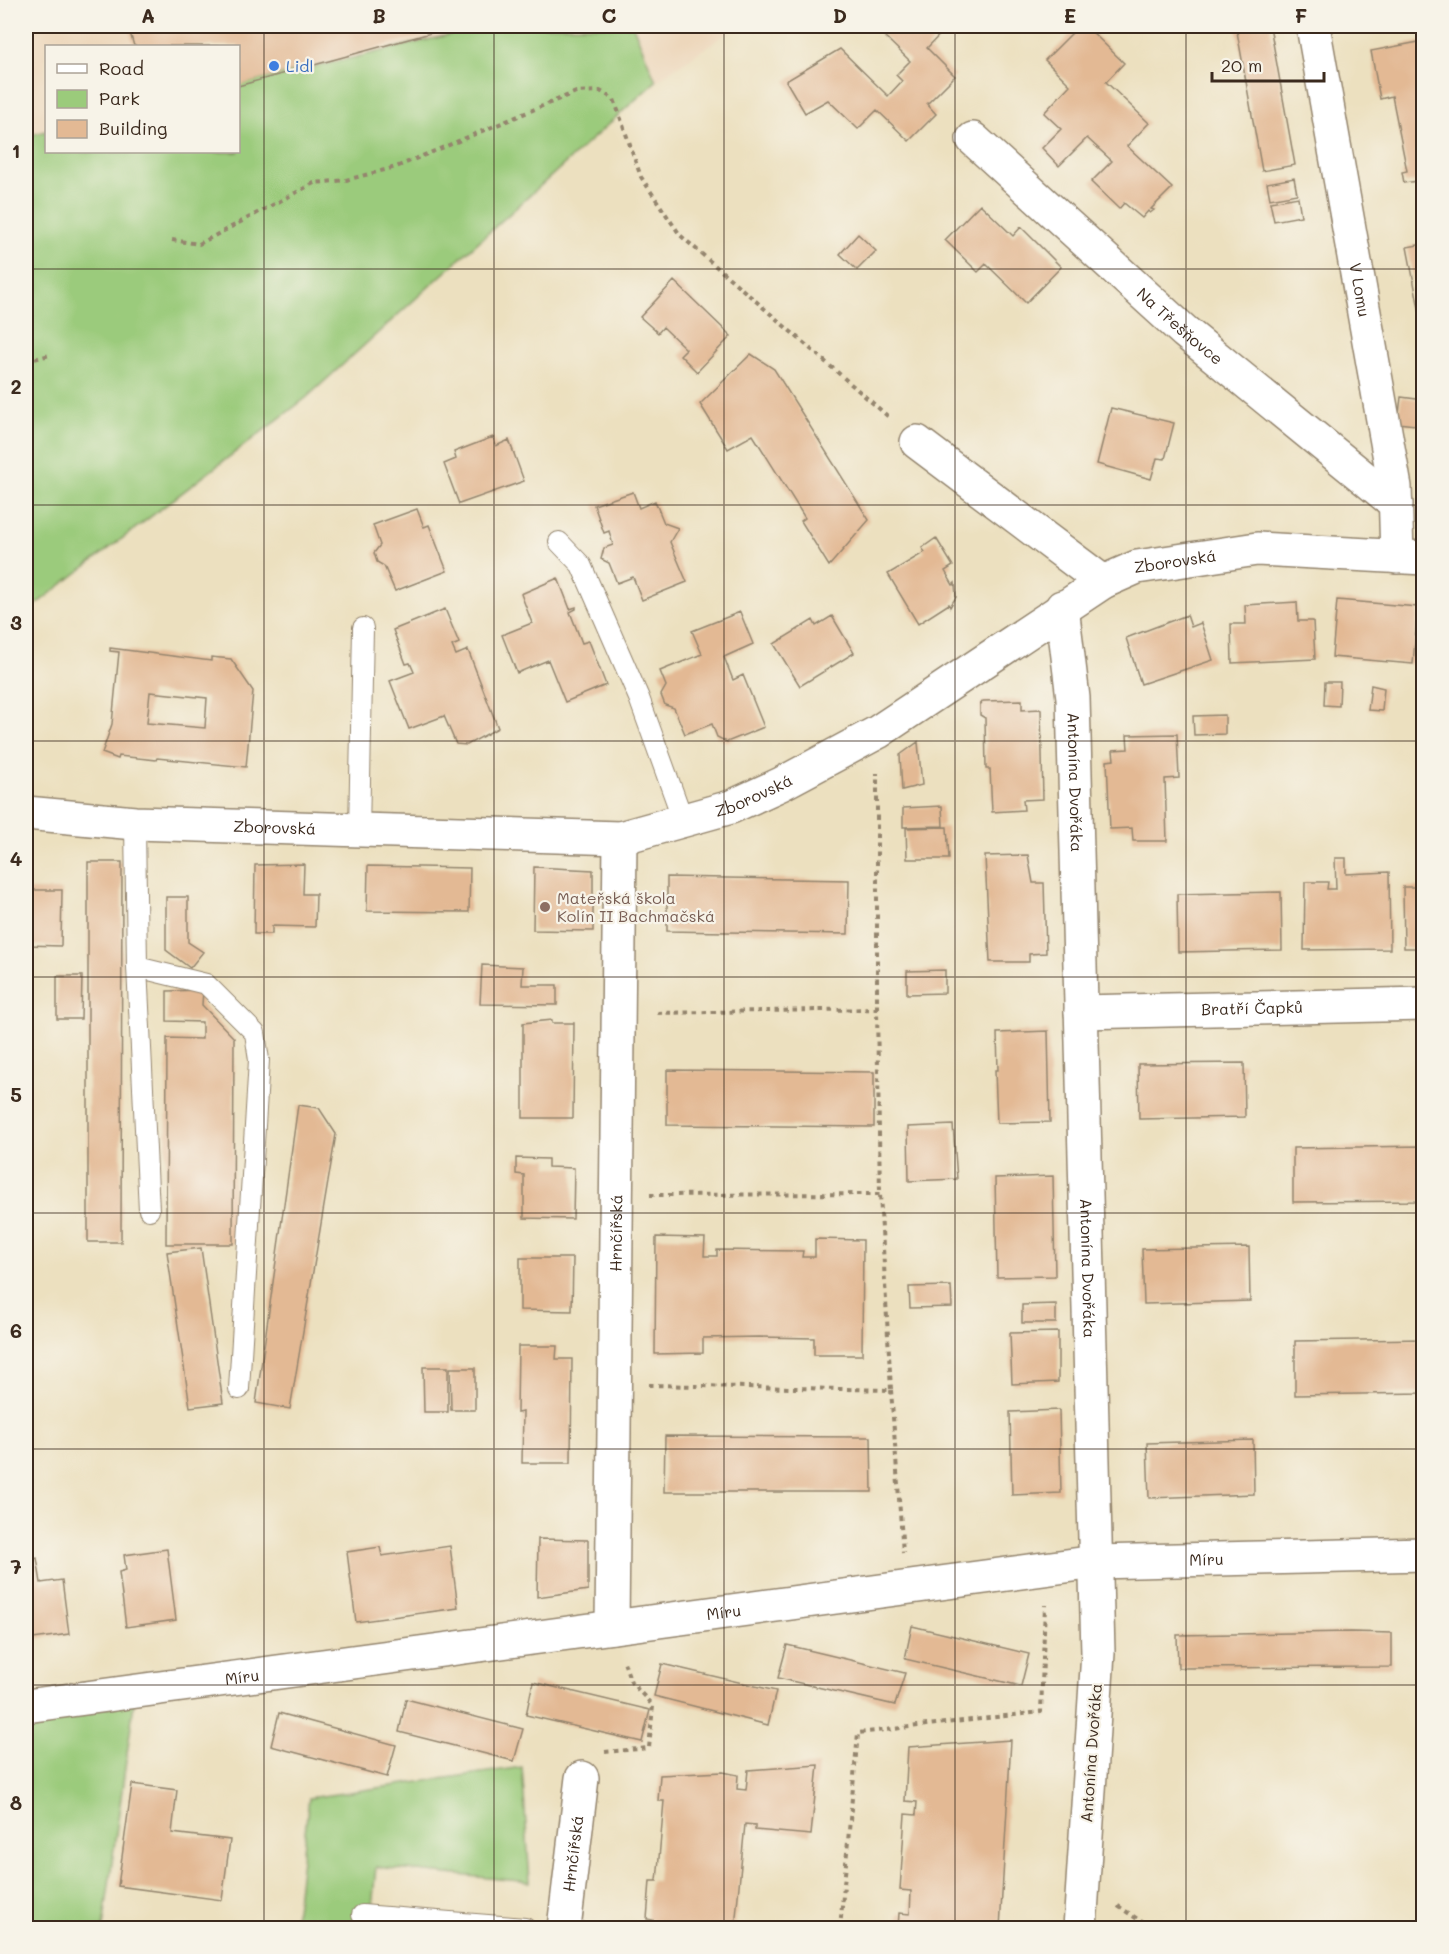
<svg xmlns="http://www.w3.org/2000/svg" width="1449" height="1954" viewBox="0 0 1449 1954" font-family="Mali,sans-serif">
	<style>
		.built { fill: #edd7bb }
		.green { fill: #9bcb7b; stroke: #6b7a4c; stroke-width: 1.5 }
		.building { fill: #e3b994; fill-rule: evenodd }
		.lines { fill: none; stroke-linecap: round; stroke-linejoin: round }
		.lane-casing { stroke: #94856e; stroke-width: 22 }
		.street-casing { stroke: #94856e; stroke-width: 36 }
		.path { stroke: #94856e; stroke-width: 4; stroke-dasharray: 4.5 4.5; stroke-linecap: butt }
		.lane { stroke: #fff; stroke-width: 20 }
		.street { stroke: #fff; stroke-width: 33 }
		.grid { fill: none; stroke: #3b2a1e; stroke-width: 1.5; stroke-opacity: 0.55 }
		.shop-dot { fill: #3f7fe0; stroke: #f7f3e8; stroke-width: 2 }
		.education-dot { fill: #8d6e63; stroke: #f7f3e8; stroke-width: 2 }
		.labels { text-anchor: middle; stroke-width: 4.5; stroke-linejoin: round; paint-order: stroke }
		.shop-label { font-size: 16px; fill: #366cbe; stroke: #f7f3e8; text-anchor: start }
		.street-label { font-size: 16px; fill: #3b2a1e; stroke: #f7f3e8 }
		.education-label { font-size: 16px; fill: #785e54; stroke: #f7f3e8; text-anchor: start }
		.neatline { fill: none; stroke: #3b2a1e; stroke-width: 2 }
		.grid-label { font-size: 20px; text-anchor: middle; font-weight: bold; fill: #3b2a1e }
	</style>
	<rect width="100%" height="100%" fill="#f7f3e8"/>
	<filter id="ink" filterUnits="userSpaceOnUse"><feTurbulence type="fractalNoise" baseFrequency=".0167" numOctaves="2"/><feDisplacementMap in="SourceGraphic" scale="12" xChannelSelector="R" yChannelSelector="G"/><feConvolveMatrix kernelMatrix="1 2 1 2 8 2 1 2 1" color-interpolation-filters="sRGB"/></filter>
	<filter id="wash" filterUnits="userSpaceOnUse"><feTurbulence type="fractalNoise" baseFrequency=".008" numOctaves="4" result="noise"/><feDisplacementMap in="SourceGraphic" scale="24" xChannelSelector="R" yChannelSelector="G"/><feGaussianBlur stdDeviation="1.35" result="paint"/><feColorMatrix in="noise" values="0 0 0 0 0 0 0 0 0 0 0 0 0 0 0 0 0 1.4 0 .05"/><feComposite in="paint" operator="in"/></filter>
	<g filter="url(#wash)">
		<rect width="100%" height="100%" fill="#ece0bf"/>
		<path class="built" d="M26,26H486L239,85L238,46H46V131L26,136Z
			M633,26H738L656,81Z"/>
		<path class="green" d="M486,26H633L656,81L306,398L26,612V136L46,131V152H238L239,85Z
			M134,1703L103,1928H26V1718Z
			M522,1767L530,1882L376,1867L370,1928H294L309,1798Z"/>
		<g id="blocks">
			<path class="building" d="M128,26H456L238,86V46H134Z
				M884,26H948L927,48L955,76L927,104L936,114L909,141L877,110L858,129L828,100L805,113L786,81L840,49L888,96L902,81L896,75L910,61L879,31Z
				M1079,26H1086L1124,63L1106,82L1149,123L1127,146L1172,188L1151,209L1154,210L1150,213L1148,211L1142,218L1124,203L1119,209L1091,182L1112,161L1087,138L1059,166L1042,148L1061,129L1044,113L1070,85L1045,60Z
				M1236,26H1270L1295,165L1262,171Z
				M1424,41V180L1404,183L1402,172L1407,171L1392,96L1380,99L1371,51Z
				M1294,178L1297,194L1270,199L1267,183Z
				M1298,197L1301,216L1274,221L1270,202Z
				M980,204L1013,236L1021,227L1061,267L1026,303L986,264L978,272L945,240Z
				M858,234L876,251L857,270L840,254Z
				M1424,244V324H1422L1407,247Z
				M674,281L731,336L697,372L680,355L686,349L663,327L658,333L640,317Z
				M751,354L774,369L869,520L829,566L801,521L805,518L753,435L728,449L700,404Z
				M1401,397L1424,400V426L1398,423Z
				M1111,408L1174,423L1165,459L1157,458L1151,479L1097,464Z
				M493,437L496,446L509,440L524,481L459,504L444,464L456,459L454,452Z
				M633,492L639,508L655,501L664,523L678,528L670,542L687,582L642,600L633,577L617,583L609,563L601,559L604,548L613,545L609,531L604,533L594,505Z
				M417,509L424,527L429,525L447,571L395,591L384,566L377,562L374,553L380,545L373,525Z
				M936,538L953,566L945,571L953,585L955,583L956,597L950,607L949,604L918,624L888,574L925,552L922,548Z
				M558,578L570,609L576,607V609L570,612L582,643L589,641L606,685L565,702L548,660L517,673L502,635L532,623L521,594Z
				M1337,600L1418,607L1413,664L1332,657Z
				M1297,602L1298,621H1313L1315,659L1232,663L1231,624H1246L1245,605Z
				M445,609L459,643L452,646L456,655L468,650L498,728L467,745L456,744L444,716L409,729L390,681L414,672L410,663L406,664L393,630Z
				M740,612L753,644L724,657L733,680L743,675L764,727L727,742L717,737L712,724L685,734L674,708L665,705L661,695L666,686L660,671L702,654L692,631Z
				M1187,615L1191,627L1201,623L1213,660L1141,684L1126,638Z
				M832,616L854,653L800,686L774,644L813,620L816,626Z
				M110,648L211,661V657L231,659L253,691L246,767L157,758L156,760L119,756L118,759L102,753L112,724L119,652L110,651ZM150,692L207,698L205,728L147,723Z
				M1325,682H1340L1339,706L1324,705Z
				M1371,685L1384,688L1382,711L1368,710Z
				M1022,700V710L1041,709L1043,799L1023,800L1024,810L992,812L990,769H986L985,718L980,715V705L983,701Z
				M1225,715V734L1194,735L1193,716Z
				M1177,734L1179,778L1165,779L1167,841H1133L1132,828L1110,829L1107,761L1114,760L1113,750L1128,749L1127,735Z
				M918,742L922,785L902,790L900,755Z
				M942,806L943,826L903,827V808Z
				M947,827L949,859H907L906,828Z
				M1028,855L1033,883H1044L1046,953L1029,954V962H990L985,856Z
				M1335,858H1346V874L1389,872L1390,949L1304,950L1305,882H1328L1327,889H1336Z
				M88,862H122L121,1242H88Z
				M304,864L303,894H316L315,927L272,926V934H254L255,865Z
				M368,866L470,868L469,912L367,911Z
				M534,867L593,870V931L533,930Z
				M667,877L849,880L848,934L667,931Z
				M1403,887H1420V895H1424V948H1404Z
				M26,890H62L61,946L26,945Z
				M1281,892L1282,950L1178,952L1177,894Z
				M166,897H188V942L203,952L190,968L166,950Z
				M482,965L523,967L522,985H557V1005L480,1004Z
				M945,970V993L907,994V971Z
				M57,976H82L81,1019H57Z
				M203,990L202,1005L234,1038L233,1244H166L167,1038L202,1039V1022L167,1021V991Z
				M552,1020V1023H574L573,1118H523V1023Z
				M1048,1031L1050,1122L997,1123L995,1070H998L997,1033Z
				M1244,1063L1245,1117L1139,1119L1138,1064Z
				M667,1070L874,1072V1127L667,1125Z
				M298,1105L319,1108L336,1134L290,1409L256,1403Z
				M953,1125L957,1179L909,1181L908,1127Z
				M1424,1146V1201L1293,1202V1148Z
				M516,1158L548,1159V1167L574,1168L573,1219L524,1218V1175L516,1174Z
				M1053,1176L1055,1276L997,1277L995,1178Z
				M656,1237L705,1238L704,1256H717V1250L803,1251L802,1257H815V1239L863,1240L862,1355H814V1338L759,1337L703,1338V1353L655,1354Z
				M1249,1247L1250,1301L1144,1304L1142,1249Z
				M201,1248L223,1403L190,1407L167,1252Z
				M520,1258H573L572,1311L520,1310Z
				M951,1286L952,1307L910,1308L909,1287Z
				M1056,1304V1323H1022V1305Z
				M1058,1332V1382L1012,1384L1010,1333Z
				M1424,1339V1393L1295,1395V1341Z
				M518,1346H557L556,1359H572L571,1463H522L523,1412L517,1413Z
				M423,1367H448V1412H424Z
				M450,1368H475V1410H451Z
				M1059,1410L1061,1493L1012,1495L1010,1412Z
				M665,1436L871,1437L872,1492H664Z
				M1253,1440L1254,1494L1149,1498L1147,1443Z
				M538,1539L588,1540V1590L537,1597Z
				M450,1546L458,1608L356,1622L347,1552L380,1547L382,1556Z
				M167,1549L176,1620L126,1627L119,1572L126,1570L124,1555Z
				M37,1558L41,1583L62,1580L69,1634L26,1640V1560Z
				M912,1626L1029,1654L1021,1686L905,1659Z
				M1351,1632L1392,1633V1667L1178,1668L1177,1635Z
				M787,1645L905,1673L895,1705L778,1678Z
				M662,1664L776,1691L768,1725L654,1696Z
				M533,1682L650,1710L642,1742L526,1715Z
				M406,1699L523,1729L514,1761L399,1732Z
				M279,1713L396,1745L387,1777L271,1746Z
				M1011,1740L1000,1928H898L899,1913L910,1914L911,1891L900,1890L905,1814L916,1815L917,1802L905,1801L908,1747Z
				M818,1765L811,1835L755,1830V1825L745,1824L735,1927L652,1928L653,1920L647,1919L650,1881H657L664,1801H658L660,1775L723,1772L738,1775L737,1789L746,1790L748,1770Z
				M132,1784L177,1790L172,1833L230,1840L222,1900L118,1886Z"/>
		</g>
	</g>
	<g filter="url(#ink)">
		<use href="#blocks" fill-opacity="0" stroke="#94856e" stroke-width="1.5"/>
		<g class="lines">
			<g class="lane-casing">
				<path id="lane" d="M559,542L581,565L639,698L683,820
					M135,823L137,967
					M359,832L363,628
					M149,1210L137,967L206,984L255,1033L259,1060L239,1389
					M362,1915L525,1928"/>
			</g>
			<g class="street-casing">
				<g id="street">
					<path id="s1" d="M1313,26L1395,487L1397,557"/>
					<path id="s2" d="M973,139L1185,332L1396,504"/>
					<path d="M917,442L1103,582"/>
					<path id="s3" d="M1062,607L1073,698L1098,1653L1080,1928"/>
					<path id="s4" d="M26,813L135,823L620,838L731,807L781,784L878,732L1103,582L1137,567L1257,549L1424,558"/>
					<path id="s5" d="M1081,1012L1424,1004"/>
					<path id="s6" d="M612,1627L620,838"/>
					<path id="s7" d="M26,1706L1096,1562L1424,1554"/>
					<path id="s8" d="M564,1928L582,1778"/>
				</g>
			</g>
			<path class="path" d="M172,240L199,244L314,183L346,180L396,167L576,92L600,91L614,99L641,177L680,235L891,419
				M26,361L50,355
				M877,1009V773
				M650,1195L880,1194L877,1009L655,1013
				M649,1385L891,1390L880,1194
				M891,1390L903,1553
				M605,1752L649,1748L653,1706L631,1682L624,1662
				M1118,1906L1151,1928
				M840,1928L858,1733L1041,1712L1045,1605"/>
			<use href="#lane" class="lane"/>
			<use href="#street" class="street"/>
		</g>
	</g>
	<path class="grid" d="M264,26V1928M494,26V1928M724,26V1928M955,26V1928M1186,26V1928M26,269H1424M26,505H1424M26,741H1424M26,977H1424M26,1213H1424M26,1449H1424M26,1685H1424"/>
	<circle class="shop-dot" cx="274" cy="66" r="6"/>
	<circle class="education-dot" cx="545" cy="907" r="6"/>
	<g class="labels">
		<g class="shop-label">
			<text x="286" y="72">Lidl</text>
		</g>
		<g class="street-label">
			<text dy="6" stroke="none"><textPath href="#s1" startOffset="268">V Lomu</textPath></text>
			<text dy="6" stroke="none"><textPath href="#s2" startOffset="279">Na Třešňovce</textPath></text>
			<text dy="6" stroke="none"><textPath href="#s4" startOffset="1221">Zborovská</textPath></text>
			<text dy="6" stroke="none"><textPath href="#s3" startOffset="176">Antonína Dvořáka</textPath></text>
			<text dy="6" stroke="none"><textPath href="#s4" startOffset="735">Zborovská</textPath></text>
			<text dy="6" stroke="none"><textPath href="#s4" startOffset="249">Zborovská</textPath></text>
			<text dy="6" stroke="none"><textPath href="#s5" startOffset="171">Bratří Čapků</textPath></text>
			<text dy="6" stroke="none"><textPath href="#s6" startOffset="394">Hrnčířská</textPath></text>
			<text dy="6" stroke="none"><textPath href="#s3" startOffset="662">Antonína Dvořáka</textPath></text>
			<text dy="6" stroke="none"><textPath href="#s7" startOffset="1190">Míru</textPath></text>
			<text dy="6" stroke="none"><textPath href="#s7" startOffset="704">Míru</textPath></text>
			<text dy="6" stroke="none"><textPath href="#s7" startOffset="218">Míru</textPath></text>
			<text transform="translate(1091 1753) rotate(-86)" y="6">Antonína Dvořáka</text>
			<text dy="6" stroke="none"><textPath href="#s8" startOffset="75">Hrnčířská</textPath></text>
		</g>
		<g class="education-label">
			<text x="557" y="904">Mateřská škola<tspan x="557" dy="18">Kolín II Bachmačská</tspan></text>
		</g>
	</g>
	<rect width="1449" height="1954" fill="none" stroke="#f7f3e8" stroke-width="66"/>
	<rect x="45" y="45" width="195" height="108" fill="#f7f3e8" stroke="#aca397" stroke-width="1.5"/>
	<rect x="57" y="64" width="30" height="9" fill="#ffffff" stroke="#aca397" stroke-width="1.5"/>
	<text x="99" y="75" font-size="18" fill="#3b2a1e">Road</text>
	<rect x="57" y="90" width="30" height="18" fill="#9bcb7b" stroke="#aca397" stroke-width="1.5"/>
	<text x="99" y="105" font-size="18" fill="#3b2a1e">Park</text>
	<rect x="57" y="120" width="30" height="18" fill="#e3b994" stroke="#aca397" stroke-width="1.5"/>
	<text x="99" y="135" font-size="18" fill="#3b2a1e">Building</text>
	<path d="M1212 72v9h112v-9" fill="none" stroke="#3b2a1e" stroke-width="3"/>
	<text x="1221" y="72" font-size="18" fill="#3b2a1e" stroke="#f7f3e8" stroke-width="4.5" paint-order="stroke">20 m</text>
	<rect x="33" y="33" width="1383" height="1888" class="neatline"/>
	<g class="grid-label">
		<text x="148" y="23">A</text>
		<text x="379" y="23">B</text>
		<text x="609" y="23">C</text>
		<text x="840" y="23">D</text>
		<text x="1070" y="23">E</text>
		<text x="1301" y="23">F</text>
		<text x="16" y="158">1</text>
		<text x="16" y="394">2</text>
		<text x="16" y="630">3</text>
		<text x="16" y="866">4</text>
		<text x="16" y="1102">5</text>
		<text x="16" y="1338">6</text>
		<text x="16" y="1574">7</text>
		<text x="16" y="1810">8</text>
	</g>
</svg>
